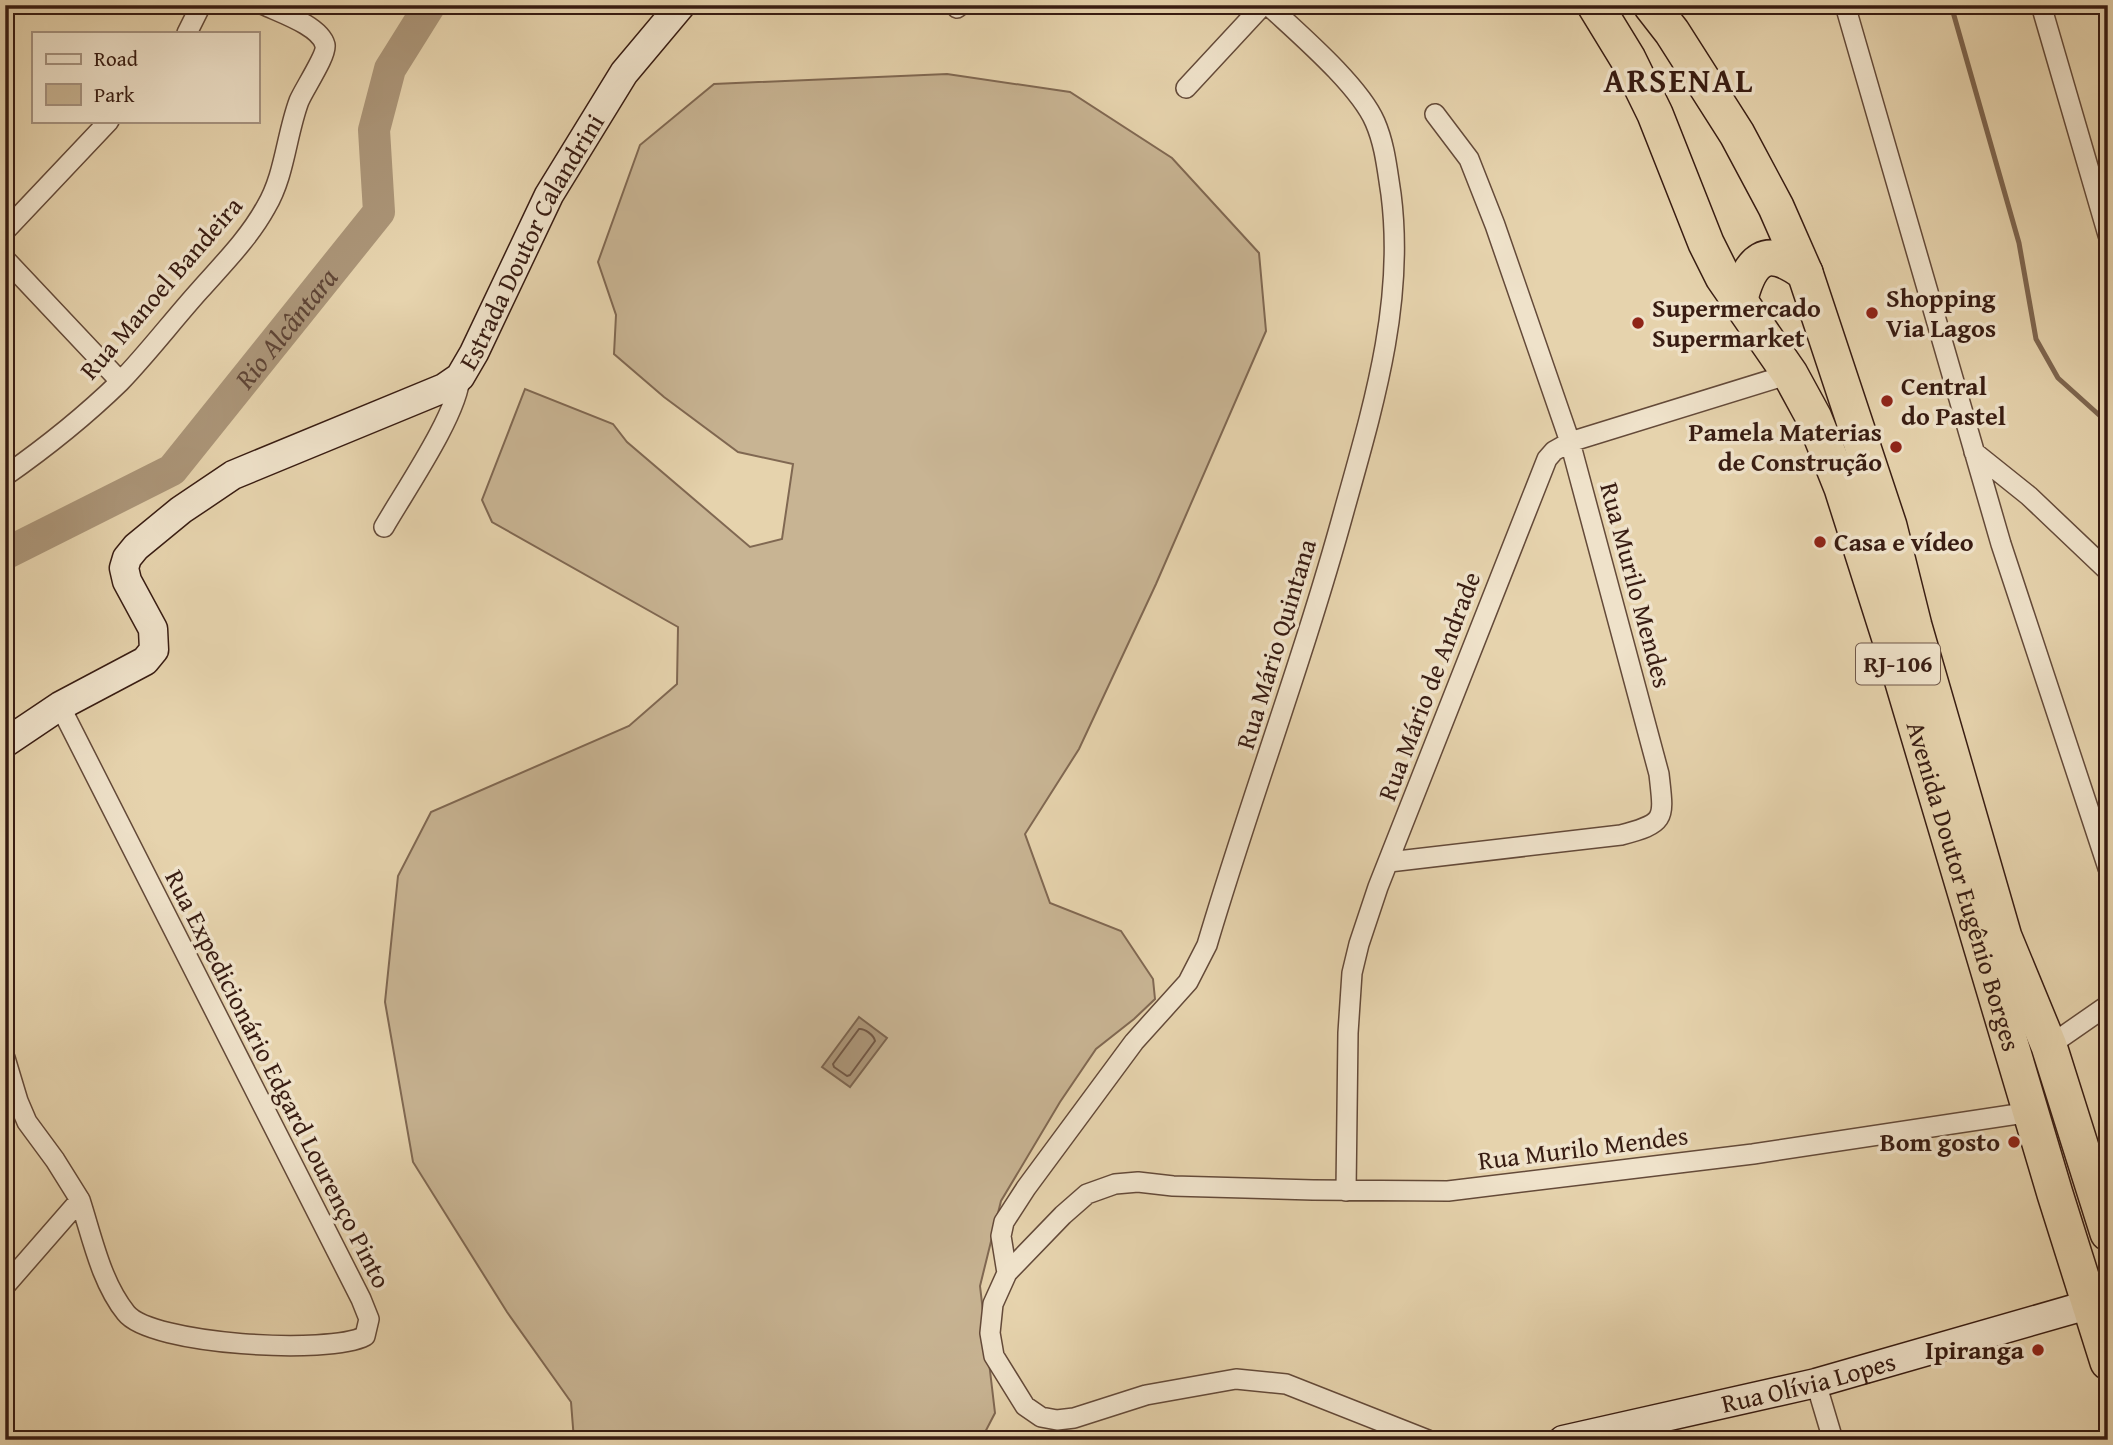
<svg xmlns="http://www.w3.org/2000/svg" width="2113" height="1445" viewBox="0 0 2113 1445" font-family="'Gentium Book Plus',serif">
	<style>
		.green { fill: #c8b493; stroke: #806852; stroke-width: 2 }
		.water { fill: #ab9578; stroke: #7d654f; stroke-width: 2 }
		.lines { fill: none; stroke-linecap: round; stroke-linejoin: round }
		.shore { stroke: #725845; stroke-width: 2 }
		.stream { stroke: #7d654f; stroke-width: 5 }
		.river { stroke: #ab9578; stroke-width: 32 }
		.street-casing { stroke: #644a39; stroke-width: 22 }
		.secondary-casing { stroke: #381c12; stroke-width: 31 }
		.highway-casing { stroke: #381c12; stroke-width: 38 }
		.street { stroke: #efe2ca; stroke-width: 19 }
		.secondary { stroke: #efe2ca; stroke-width: 28 }
		.highway { stroke: #e6d3ad; stroke-width: 35 }
		.poi-dot { fill: #8f2418; stroke: #efe2ca; stroke-width: 2.5 }
		.labels { text-anchor: middle; stroke-width: 7; stroke-linejoin: round; paint-order: stroke }
		.shield { fill: #efe2ca; stroke: #6f5749; stroke-width: 2 }
		.shield-label { font-size: 24px; font-weight: bold; fill: #381c12 }
		.street-label { font-size: 26px; fill: #381c12; stroke: #efe2ca }
		.poi-label { font-size: 26px; font-weight: bold; fill: #381c12; stroke: #efe2ca; text-anchor: start }
		.water-label { font-size: 28px; font-style: italic; fill: #604636; stroke: #efe2ca }
		.district-label { font-size: 33px; font-weight: bold; letter-spacing: 2px; fill: #381c12; stroke: #efe2ca }
	</style>
	<rect width="100%" height="100%" fill="#e6d3ad"/>
	<filter id="stains"><feTurbulence type="fractalNoise" baseFrequency=".00286" numOctaves="4"/><feColorMatrix values="0 0 0 0 .2 0 0 0 0 .09 0 0 0 0 .02 0 0 0 .5 -.17"/></filter>
	<radialGradient id="worn" r=".72"><stop offset=".6" stop-color="#630" stop-opacity="0"/><stop offset="1" stop-color="#630" stop-opacity=".3"/></radialGradient>
	<path class="green" d="M947,74L1070,92L1172,158L1259,253L1266,331L1156,584L1079,749L1025,834L1050,903L1121,931L1153,979L1155,999L1134,1019L1096,1049L1060,1102L1001,1201L980,1286L995,1413L981,1440H574L571,1402L507,1312L413,1162L385,1002L398,876L431,812L629,726L677,684L678,627L492,522L482,500L525,389L613,424L627,442L750,547L782,539L793,464L738,452L664,397L614,354L616,315L598,262L640,145L714,84Z"/>
	<path class="water" d="M859,1017L887,1038L850,1087L822,1067Z"/>
	<g class="lines">
		<path class="shore" d="M859,1029C864,1028 874,1035 875,1041L850,1075L847,1076L834,1067L833,1064Z"/>
		<path class="stream" d="M1951,5L2019,243L2036,339L2058,378L2108,423"/>
		<path class="river" id="s1" d="M5,554L172,470L379,212L374,130L390,69L430,5"/>
		<g class="street-casing">
			<path id="street" d="M1845,5L2001,544L2108,868
				M2041,5L2108,235
				M957,8L961,5
				M187,33L201,5
				M1186,88L1263,5
				M5,231L109,121
				M5,259L120,381
				M1974,452L2029,496L2108,571
				M5,476C45,448 85,416 120,382C148,353 173,320 200,290C223,264 249,238 266,207C285,175 286,136 299,101C304,89 327,55 325,45C320,26 281,13 264,5
				M384,527C404,492 458,414 460,377
				M60,706L361,1299L369,1319L365,1336C330,1355 151,1345 126,1313C101,1282 92,1237 80,1200
				M1389,862L1621,835C1667,823 1664,819 1659,774L1570,442L1495,225L1469,159L1435,114
				M2049,1046L2108,1005
				M5,1058L18,1101L27,1122L55,1160L80,1200L5,1286
				M1346,1191L1348,1033L1352,973L1359,944L1378,887L1547,459L1554,451L1570,442L1790,374
				M1007,1273L1001,1236L1004,1222L1026,1188L1134,1042L1188,982L1207,945C1250,800 1304,657 1344,511C1373,407 1405,303 1391,194C1387,169 1385,145 1375,122C1359,85 1299,34 1268,5
				M1816,1383L1833,1440
				M1428,1440L1286,1384L1236,1379L1146,1395L1074,1418L1057,1420L1041,1417L1025,1406L994,1356L990,1333L993,1304L1007,1273L1063,1215L1087,1194L1115,1184L1138,1182L1173,1186L1313,1190L1448,1191L1753,1154L2031,1112"/>
		</g>
		<g class="secondary-casing">
			<g id="secondary">
				<path id="s2" d="M5,743L60,706L145,661L154,650L153,629L127,581L124,568L127,558L136,547L181,510L233,475L444,388L460,377L474,353L549,195L624,73L681,5"/>
				<path id="s3" d="M1563,1440L1816,1383L2091,1304"/>
			</g>
		</g>
		<g class="highway-casing">
			<g id="highway">
				<path id="s4" d="M1595,5L1628,59L1655,114L1706,243L1723,277L1790,374L1814,418L1842,488L1891,642L2055,1194L2108,1362"/>
				<path d="M1651,5L1672,32L1737,134L1776,207L1805,273L1889,526L1914,626L2004,937L2049,1046L2108,1233"/>
				<path d="M1739,302C1750,260 1765,243 1805,273"/>
			</g>
		</g>
		<use href="#street" class="street"/>
		<use href="#secondary" class="secondary"/>
		<use href="#highway" class="highway"/>
	</g>
	<g class="poi-dot">
		<circle cx="1872" cy="313" r="7"/>
		<circle cx="1638" cy="323" r="7"/>
		<circle cx="1887" cy="401" r="7"/>
		<circle cx="1896" cy="447" r="7"/>
		<circle cx="1820" cy="542" r="7"/>
		<circle cx="2014" cy="1142" r="7"/>
		<circle cx="2038" cy="1350" r="7"/>
	</g>
	<g class="labels">
		<rect class="shield" x="1856" y="643.5" width="84" height="41" rx="5"/>
		<g class="shield-label">
			<text x="1898" y="672">RJ-106</text>
		</g>
		<g class="street-label">
			<text dy="9" stroke="none"><textPath href="#s2" startOffset="812">Estrada Doutor Calandrini</textPath></text>
			<text transform="translate(161 288) rotate(-49)" y="9">Rua Manoel Bandeira</text>
			<text transform="translate(1636 585) rotate(75)" y="9">Rua Murilo Mendes</text>
			<text transform="translate(1276 644) rotate(-73)" y="9">Rua Mário Quintana</text>
			<text transform="translate(1429 686) rotate(-69)" y="9">Rua Mário de Andrade</text>
			<text dy="9" stroke="none"><textPath href="#s4" startOffset="961">Avenida Doutor Eugênio Borges</textPath></text>
			<text transform="translate(278 1079) rotate(63)" y="9">Rua Expedicionário Edgard Lourenço Pinto</text>
			<text transform="translate(1583 1148) rotate(-7)" y="9">Rua Murilo Mendes</text>
			<text dy="9" stroke="none"><textPath href="#s3" startOffset="252">Rua Olívia Lopes</textPath></text>
		</g>
		<g class="poi-label">
			<text x="1886" y="307">Shopping<tspan x="1886" dy="30">Via Lagos</tspan></text>
			<text x="1652" y="317">Supermercado<tspan x="1652" dy="30">Supermarket</tspan></text>
			<text x="1901" y="395">Central<tspan x="1901" dy="30">do Pastel</tspan></text>
			<text x="1882" y="441" text-anchor="end">Pamela Materias<tspan x="1882" dy="30">de Construção</tspan></text>
			<text x="1834" y="551">Casa e vídeo</text>
			<text x="2000" y="1151" text-anchor="end">Bom gosto</text>
			<text x="2024" y="1359" text-anchor="end">Ipiranga</text>
		</g>
		<g class="water-label">
			<text dy="10" stroke="none"><textPath href="#s1" startOffset="369">Rio Alcântara</textPath></text>
		</g>
		<g class="district-label">
			<text x="1679" y="92">ARSENAL</text>
		</g>
	</g>
	<rect width="2113" height="1445" fill="none" stroke="#e6d3ad" stroke-width="28"/>
	<rect x="7" y="7" width="2099" height="1431" fill="none" stroke="#381c12" stroke-width="3.5"/>
	<rect x="14" y="14" width="2085" height="1417" fill="none" stroke="#381c12" stroke-width="2"/>
	<rect x="32" y="32" width="228" height="91" fill="#efe2ca" stroke="#a69380" stroke-width="2"/>
	<rect x="46" y="54" width="35" height="10" fill="#efe2ca" stroke="#a69380" stroke-width="2"/>
	<text x="94" y="66" font-size="21" fill="#381c12">Road</text>
	<rect x="46" y="84" width="35" height="21" fill="#c8b493" stroke="#a69380" stroke-width="2"/>
	<text x="94" y="102" font-size="21" fill="#381c12">Park</text>
	<rect width="100%" height="100%" filter="url(#stains)"/>
	<rect width="100%" height="100%" fill="url(#worn)"/>
</svg>
